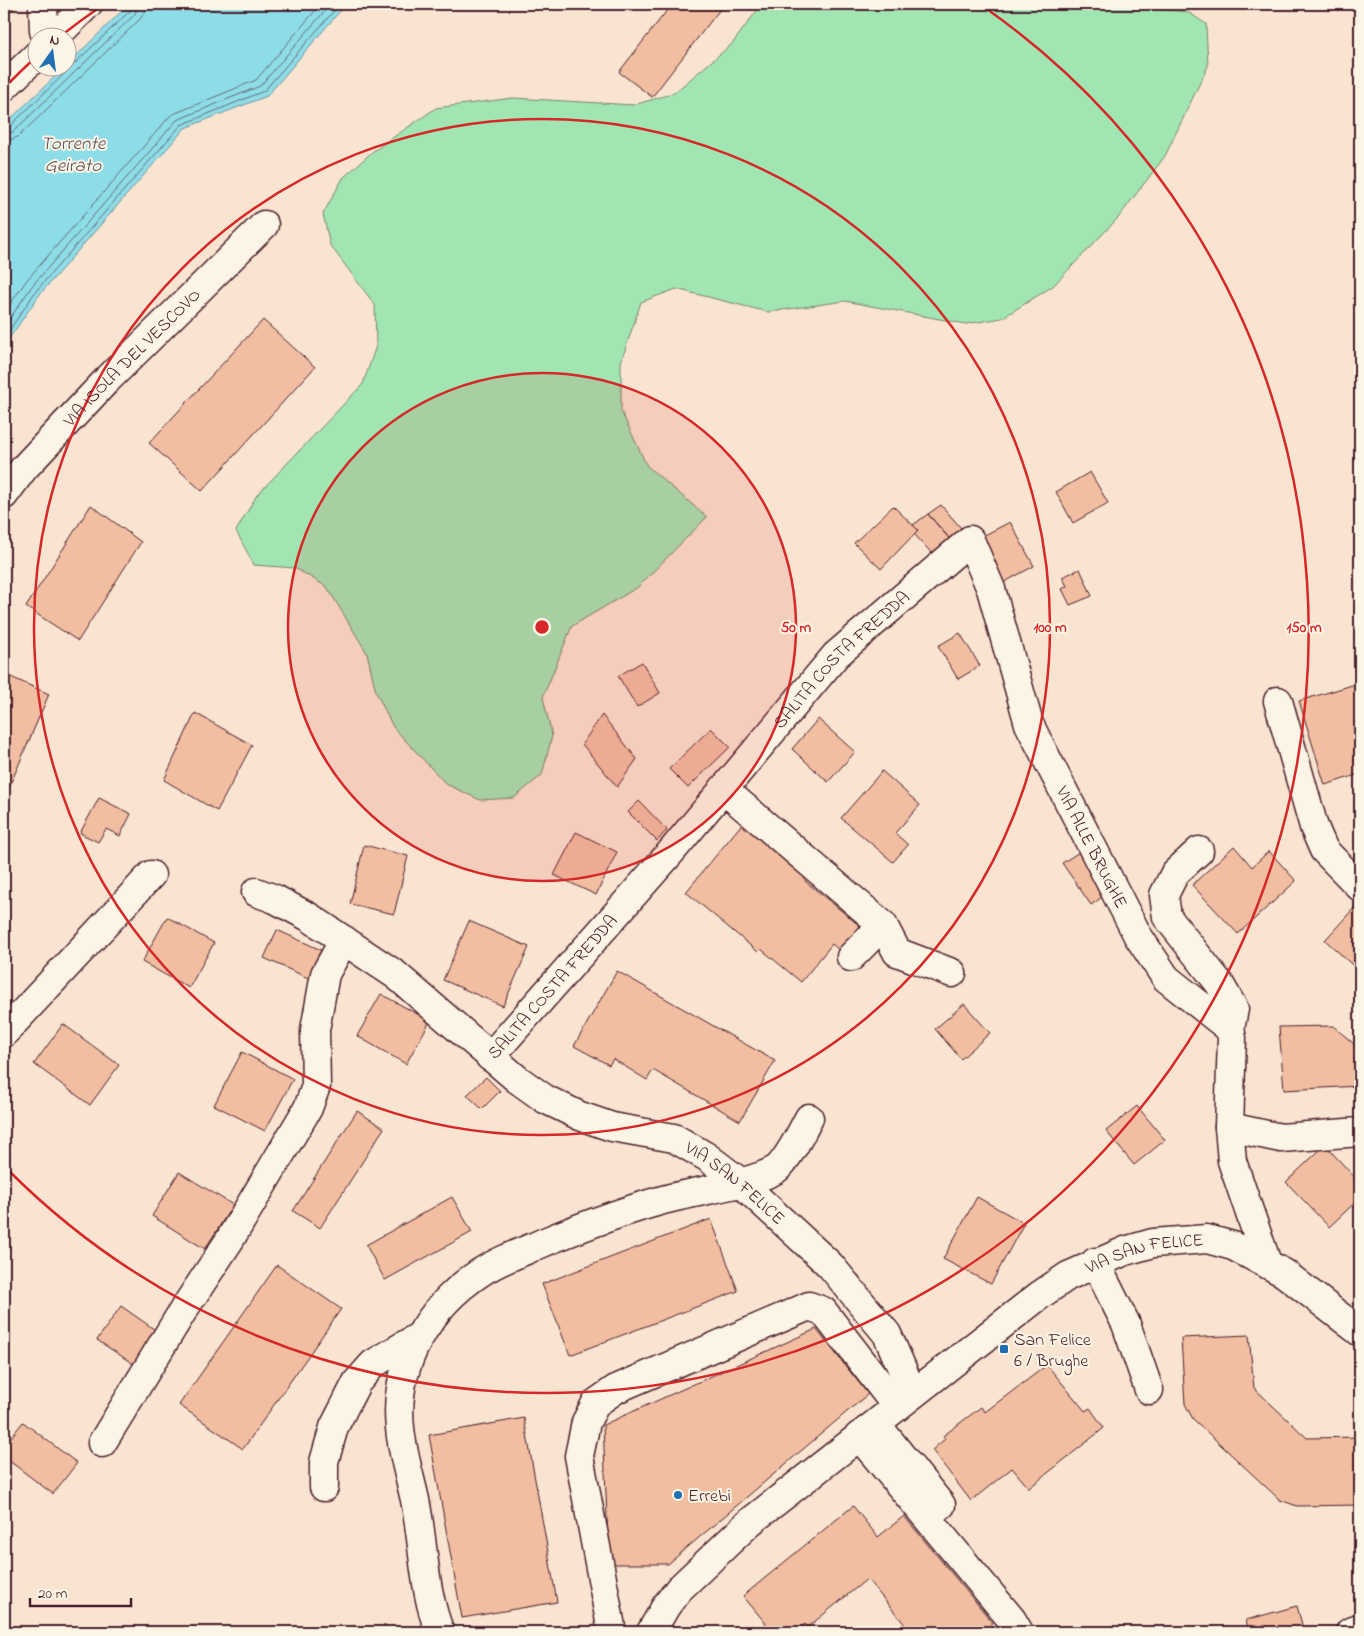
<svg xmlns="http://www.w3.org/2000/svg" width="1364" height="1636" viewBox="0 0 1364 1636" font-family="'Indie Flower',sans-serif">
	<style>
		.green { fill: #a1e6b2; stroke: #76826e }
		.water { fill: #8ddde8; stroke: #72919c }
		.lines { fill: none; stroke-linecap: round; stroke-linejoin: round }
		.shore { stroke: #656b77; stroke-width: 1 }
		.building { fill: #f1bea2; stroke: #4a1f2b }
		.minor-casing { stroke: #4a1f2b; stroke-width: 31 }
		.minor { stroke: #fcf5e5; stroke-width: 28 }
		.ring { fill: none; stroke: #d62828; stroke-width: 2.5 }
		.poi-dot { fill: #1f6fb2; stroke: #fcf5e5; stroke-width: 2 }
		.labels { text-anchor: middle; stroke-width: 4; stroke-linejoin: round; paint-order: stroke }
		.street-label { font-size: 18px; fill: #4a1f2b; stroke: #fcf5e5 }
		.poi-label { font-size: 18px; fill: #4a1f2b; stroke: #fcf5e5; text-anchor: start }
		.water-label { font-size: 19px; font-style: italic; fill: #5b4e5a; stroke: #fcf5e5 }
		.centre { fill: #d62828; stroke: #fcf5e5; stroke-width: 2.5 }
		.ring-label { font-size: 15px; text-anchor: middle; font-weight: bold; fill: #d62828; stroke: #fcf5e5; stroke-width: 4; stroke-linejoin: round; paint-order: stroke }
	</style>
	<rect width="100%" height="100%" fill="#f9e4d1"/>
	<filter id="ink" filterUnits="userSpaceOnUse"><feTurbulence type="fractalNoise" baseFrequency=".02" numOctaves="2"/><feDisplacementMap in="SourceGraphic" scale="10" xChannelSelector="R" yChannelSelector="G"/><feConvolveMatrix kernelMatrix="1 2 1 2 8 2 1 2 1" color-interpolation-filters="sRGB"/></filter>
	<g filter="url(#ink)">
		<path class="green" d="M762,4H1106L1188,12L1206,24L1208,66L1165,156L1118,218L1053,286L1002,318L966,324L845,301L768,312L676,289L641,302L621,362V411L647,466L707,517L638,587L572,626L543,697L552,736L542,775L514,798L480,800L446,784L393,727L376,692L367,653L327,587L295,568L254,565L236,531L257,495L363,384L376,346L375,305L330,245L323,214L343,178L372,152L436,108L513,98L634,105L674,93L732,44Z"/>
		<path class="water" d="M129,4H346L267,96L185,128L40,294L4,346V125L64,68H68V64Z"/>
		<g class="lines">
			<path class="shore" d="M4,129L9,127L65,73L67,68L73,65L131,10L132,4
				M4,135L13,132L135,14L139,4
				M4,142L18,137L140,19L145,12L146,4
				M4,313L26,281L171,115L256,80L321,4
				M4,327L32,286L177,120L260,86L331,4
				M4,338L36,291L181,125L264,91L340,4"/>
		</g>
		<path class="building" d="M4,4H18L4,16Z
			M672,4H724L652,97L619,72Z
			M263,320L315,367L202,491L149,443Z
			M1090,472L1108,503L1073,523L1056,492Z
			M91,505L141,542L78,641L26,607Z
			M941,505L967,535L955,545L928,514Z
			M893,506L918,530L881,569L854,543Z
			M928,514L955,545L937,559L914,534L918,530L913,525Z
			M1010,522L1034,566L1001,584L977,539Z
			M1080,569L1092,596L1070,605L1062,589L1067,586L1062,577Z
			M960,633L980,666L958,679L938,646Z
			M642,662L660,693L637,707L618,676Z
			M4,674L49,694L4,799Z
			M1359,683L1360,774L1325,785L1299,701Z
			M195,713L252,745L217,811L164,780Z
			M602,715L637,759L617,787L582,744Z
			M818,719L855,752L828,782L792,749Z
			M711,728L730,747L688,788L669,769Z
			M882,771L920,805L895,833L908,845L893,862L841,818Z
			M99,798L131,814L120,836L106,829L98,842L80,833Z
			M639,801L667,830L657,841L628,812Z
			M746,819L808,876L805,881L860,926L840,951L832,944L801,982L761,949L758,952L686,892Z
			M576,832L617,852L596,895L554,875Z
			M364,845L408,856L394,914L350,904Z
			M1234,846L1252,867L1269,851L1296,881L1238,934L1192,885Z
			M1084,849L1112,890L1091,905L1062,863Z
			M1354,908L1360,913V972L1325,940Z
			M167,917L214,943L189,988L142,962Z
			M469,921L529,947L503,1006L443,980Z
			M277,930L321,950L308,978L264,958Z
			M617,971L775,1061L740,1121L653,1070L647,1080L613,1059L609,1065L574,1046Z
			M381,994L430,1021L406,1064L357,1036Z
			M964,1004L990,1033L961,1059L935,1029Z
			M63,1024L119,1065L90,1105L34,1064Z
			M1333,1026L1360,1049V1086L1284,1090L1279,1027Z
			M242,1052L293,1079L265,1131L214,1105Z
			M486,1077L500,1091L482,1109L467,1095Z
			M1137,1106L1165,1140L1134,1165L1106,1131Z
			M357,1111L384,1128L320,1228L293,1211Z
			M1325,1145L1360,1183V1198L1329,1227L1286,1182Z
			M179,1172L233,1205L205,1249L152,1216Z
			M452,1197L472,1232L385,1280L366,1245Z
			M977,1197L1024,1223L991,1284L943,1259Z
			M711,1219L738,1291L570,1355L542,1284Z
			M277,1265L341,1309L243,1449L179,1405Z
			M121,1306L161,1334L138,1367L97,1340Z
			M816,1329L868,1394L668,1564H609L603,1425Z
			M1249,1335L1254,1388L1307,1438L1360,1437V1505L1297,1506L1280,1500L1193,1419L1185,1404L1181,1338Z
			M1047,1365L1085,1411L1090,1408L1104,1428L1029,1488L1012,1468L971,1501L932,1450L945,1439L943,1436L981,1407L985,1412Z
			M524,1418L557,1602L462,1618L429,1435Z
			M23,1422L77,1463L53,1494L4,1457V1446Z
			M853,1506L878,1537L904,1516L993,1623L982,1632H911L867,1579L808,1627L805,1624L794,1632H773L743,1596Z
			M1297,1606L1304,1632H1249L1246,1620Z"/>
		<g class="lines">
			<g class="minor-casing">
				<g id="minor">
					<path d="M43,4L44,31L47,38"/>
					<path d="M54,38L88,4"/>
					<path d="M4,87L38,54"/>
					<path id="s1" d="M4,495L24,468L105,382L264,225"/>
					<path d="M1278,701L1314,827L1324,850L1360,887"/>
					<path d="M723,789L883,925L897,952L952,973"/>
					<path d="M1199,851L1175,873L1164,895L1167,917L1219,983L1234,1009L1230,1029"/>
					<path id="s2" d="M256,892L275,899L309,917L396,975L517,1079L545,1099L580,1116L612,1127L674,1138L707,1157L740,1182L830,1265L887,1334L913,1394"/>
					<path d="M851,957L883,925"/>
					<path d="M4,1033L151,875"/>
					<path id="s3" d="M490,1057L671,852L836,655L970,540L991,589L1029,724L1138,936L1166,978L1230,1029L1232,1038L1229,1127L1232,1161L1267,1263"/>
					<path d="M1229,1127L1281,1138L1360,1132"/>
					<path d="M1095,1262L1126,1324L1149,1390"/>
					<path d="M876,1424L941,1505"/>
					<path d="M859,1436L1012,1620L1019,1632"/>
					<path d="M102,1443L184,1309L229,1241L308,1108L316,1086L315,1030L325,974L344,940"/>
					<path d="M324,1487V1462L334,1427L357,1382L373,1364L418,1337"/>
					<path d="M440,1632C423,1591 424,1543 415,1500C410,1477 402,1452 400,1428C393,1365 429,1306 481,1272C501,1259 525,1251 547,1241C586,1225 623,1211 663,1200C695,1191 748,1185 775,1170C785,1164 803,1130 809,1118"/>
					<path d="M612,1632L579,1456L586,1422L596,1403L616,1389L809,1306L823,1311L897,1407"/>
					<path id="s4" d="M651,1632L666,1606L679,1589L750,1522L1040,1295L1068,1276L1125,1251L1153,1243L1207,1239L1233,1246L1284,1273L1360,1332"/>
					<path d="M1350,1632L1360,1627"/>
				</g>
			</g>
			<use href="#minor" class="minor"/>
		</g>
	</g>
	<circle cx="542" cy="627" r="254" fill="#d62828" fill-opacity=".12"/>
	<g class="ring">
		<circle cx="542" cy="627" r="254"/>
		<circle cx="542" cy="627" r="508"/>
		<path d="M8 84A762 762 0 0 1 37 56M62 35A762 762 0 0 1 100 7M984 7A762 762 0 1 1 8 1170"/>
	</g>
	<g class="poi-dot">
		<rect x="999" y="1344" width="10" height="10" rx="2.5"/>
		<circle cx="678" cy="1495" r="5"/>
	</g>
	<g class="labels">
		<g class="street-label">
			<text dy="6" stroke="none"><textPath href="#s1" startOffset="188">VIA ISOLA DEL VESCOVO</textPath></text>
			<text dy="6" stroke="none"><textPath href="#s3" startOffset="531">SALITA COSTA FREDDA</textPath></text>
			<text dy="6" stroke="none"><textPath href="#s3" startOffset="1039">VIA ALLE BRUGHE</textPath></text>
			<text dy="6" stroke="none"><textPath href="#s3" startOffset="94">SALITA COSTA FREDDA</textPath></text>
			<text dy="6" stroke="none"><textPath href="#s2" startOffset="569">VIA SAN FELICE</textPath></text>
			<text dy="6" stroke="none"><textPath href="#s4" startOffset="632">VIA SAN FELICE</textPath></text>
		</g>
		<g class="poi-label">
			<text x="1014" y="1345">San Felice<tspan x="1014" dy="21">6 / Brughe</tspan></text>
			<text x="688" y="1501">Errebi</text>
		</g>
		<g class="water-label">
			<text x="73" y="149">Torrente<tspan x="73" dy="22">Geirato</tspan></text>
		</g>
	</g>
	<circle cx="542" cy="627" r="8" class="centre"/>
	<g class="ring-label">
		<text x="796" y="632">50 m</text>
		<text x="1050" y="632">100 m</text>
		<text x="1304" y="632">150 m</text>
	</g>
	<rect width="1364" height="1636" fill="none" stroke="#fcf5e5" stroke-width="20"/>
	<rect x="10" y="10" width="1344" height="1616" fill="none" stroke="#4a1f2b" stroke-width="2" filter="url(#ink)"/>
	<g transform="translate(52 52) rotate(14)"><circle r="24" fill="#fcf5e5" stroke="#b59f9b"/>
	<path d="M0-4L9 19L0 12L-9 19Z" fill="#1f6fb2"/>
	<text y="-8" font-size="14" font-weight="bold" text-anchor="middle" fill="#4a1f2b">N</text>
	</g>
	<path d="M30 1598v8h101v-8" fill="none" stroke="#4a1f2b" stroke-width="2.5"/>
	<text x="38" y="1598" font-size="15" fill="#4a1f2b" stroke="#fcf5e5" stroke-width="4" paint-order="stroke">20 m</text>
</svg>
